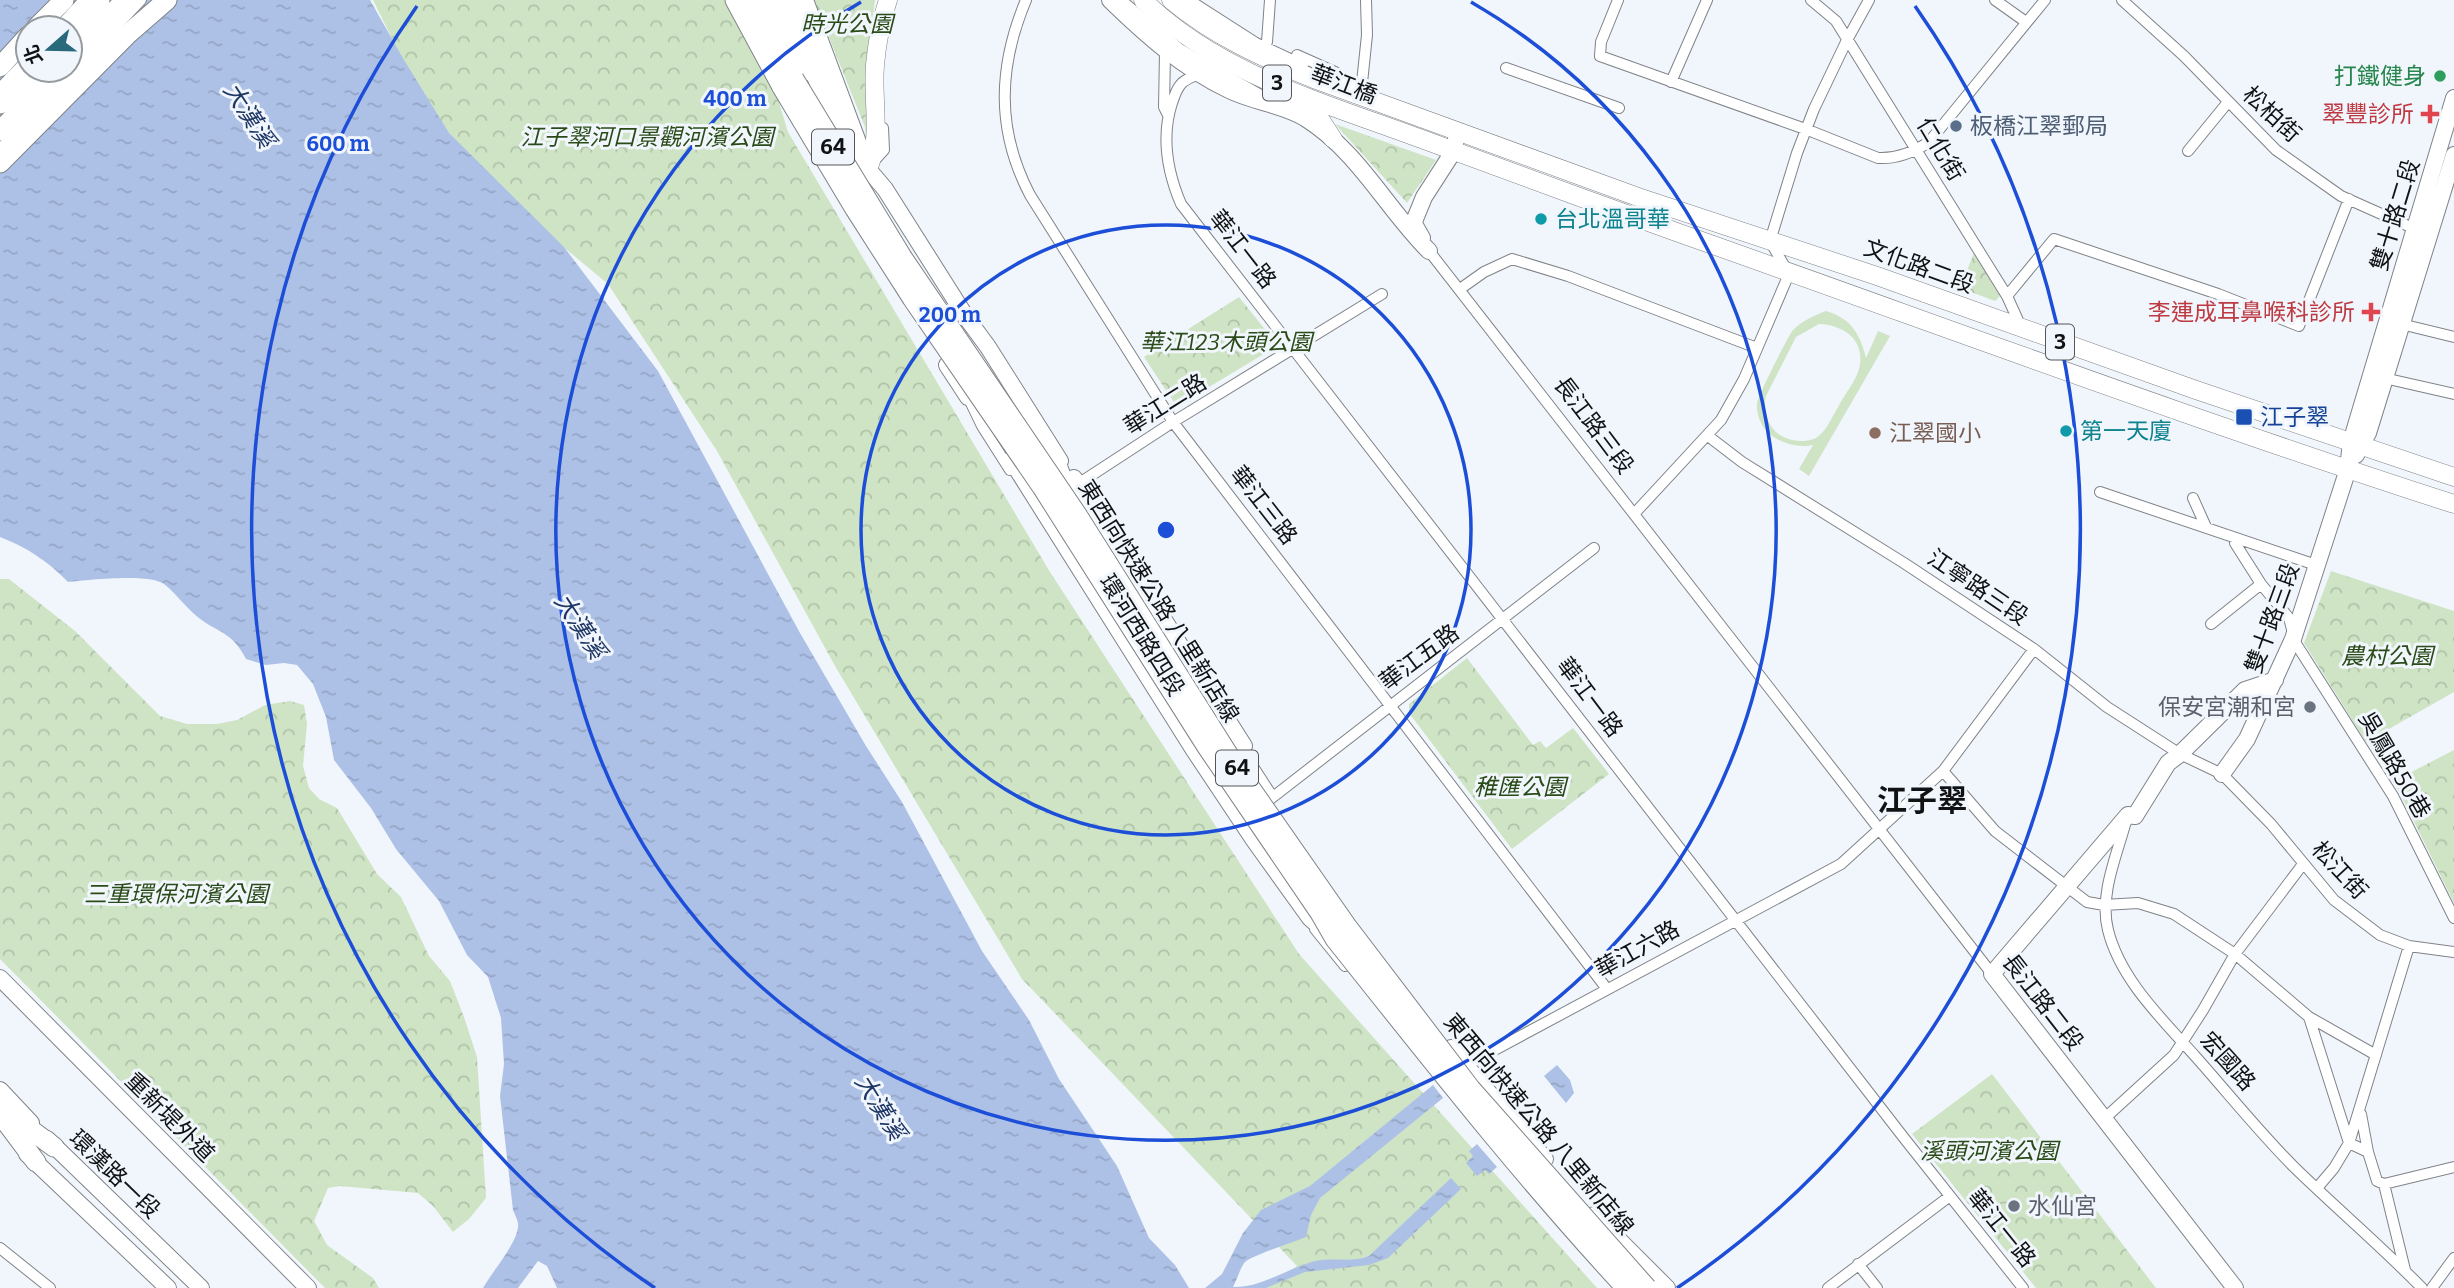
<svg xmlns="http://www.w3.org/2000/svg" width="2454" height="1288" viewBox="0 0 2454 1288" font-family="Bitter,'Noto Sans TC',serif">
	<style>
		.grass { fill: #cee4c5; fill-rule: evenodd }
		.park { fill: url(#park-crowns) }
		.water { fill: url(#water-ripples); fill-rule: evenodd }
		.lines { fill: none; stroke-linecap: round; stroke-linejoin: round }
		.street-casing { stroke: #7f8388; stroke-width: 12 }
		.secondary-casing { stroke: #7f8388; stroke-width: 18 }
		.primary-casing { stroke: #7f8388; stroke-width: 19 }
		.highway-casing { stroke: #7f8388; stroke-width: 21 }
		.street { stroke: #fff; stroke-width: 10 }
		.secondary { stroke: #fff; stroke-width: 16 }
		.primary { stroke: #fff; stroke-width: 18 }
		.highway { stroke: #fff; stroke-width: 19 }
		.highway-bridge-casing { stroke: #7f8388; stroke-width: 21; stroke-linecap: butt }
		.highway-bridge { stroke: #fff; stroke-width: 19 }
		.ring { fill: none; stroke: #1d4ed8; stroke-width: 3.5 }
		.leisure-dot { fill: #2e9e5b; stroke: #f1f6fc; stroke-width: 2.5 }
		.health-dot { fill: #e0444e; stroke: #f1f6fc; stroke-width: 2.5 }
		.service-dot { fill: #5c6f8a; stroke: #f1f6fc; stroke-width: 2.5 }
		.culture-dot { fill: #0f9aa8; stroke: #f1f6fc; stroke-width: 2.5 }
		.transit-dot { fill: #1a4fb4; stroke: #f1f6fc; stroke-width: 2.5 }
		.education-dot { fill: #8d6e63; stroke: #f1f6fc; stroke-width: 2.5 }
		.worship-dot { fill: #6b7280; stroke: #f1f6fc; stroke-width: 2.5 }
		.labels { text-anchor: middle; stroke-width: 6; stroke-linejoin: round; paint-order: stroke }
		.shield { fill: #f1f6fc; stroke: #54565a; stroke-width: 2 }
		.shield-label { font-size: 21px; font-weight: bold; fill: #101214 }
		.park-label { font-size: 23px; font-style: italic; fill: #2a4b17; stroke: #f1f6fc }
		.leisure-label { font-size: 23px; fill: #27864d; stroke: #f1f6fc; text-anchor: end }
		.street-label { font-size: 23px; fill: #101214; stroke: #f1f6fc }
		.health-label { font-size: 23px; fill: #be3a42; stroke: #f1f6fc; text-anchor: end }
		.service-label { font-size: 23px; fill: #4e5e75; stroke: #f1f6fc; text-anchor: start }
		.culture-label { font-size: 23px; fill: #0d838f; stroke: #f1f6fc; text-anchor: start }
		.transit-label { font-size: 23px; fill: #164399; stroke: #f1f6fc; text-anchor: start }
		.education-label { font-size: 23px; fill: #785e54; stroke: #f1f6fc; text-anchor: start }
		.worship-label { font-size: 23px; fill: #5b616d; stroke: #f1f6fc; text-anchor: end }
		.water-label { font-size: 24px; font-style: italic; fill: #1e3665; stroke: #f1f6fc }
		.district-label { font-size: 30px; font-weight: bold; fill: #101214; stroke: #f1f6fc }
		.centre { fill: #1d4ed8; stroke: #f1f6fc; stroke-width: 3.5 }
		.ring-label { font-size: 21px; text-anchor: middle; font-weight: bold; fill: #1d4ed8; stroke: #f1f6fc; stroke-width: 6; stroke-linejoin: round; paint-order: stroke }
	</style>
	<defs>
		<pattern id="park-crowns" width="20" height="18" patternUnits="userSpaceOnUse" patternTransform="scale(1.75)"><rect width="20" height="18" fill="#cee4c5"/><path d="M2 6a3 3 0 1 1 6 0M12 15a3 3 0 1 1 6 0" fill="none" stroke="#b0c3a8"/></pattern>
		<pattern id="water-ripples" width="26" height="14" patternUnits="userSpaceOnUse" patternTransform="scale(1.75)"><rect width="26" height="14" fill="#adc1e7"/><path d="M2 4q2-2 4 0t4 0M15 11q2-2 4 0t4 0" fill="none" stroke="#94a5c5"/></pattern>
	</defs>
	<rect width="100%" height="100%" fill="#f1f6fc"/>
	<path class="grass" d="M1826,311C1851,318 1860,334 1866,358L1878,331L1890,336L1809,476L1799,469L1813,445C1787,450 1755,434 1757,403C1758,396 1788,336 1793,330C1802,321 1815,315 1826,311ZM1819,324C1844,325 1866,340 1859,369C1856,381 1844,395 1838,407C1832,417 1826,432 1816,438C1803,444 1785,441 1775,431C1766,421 1763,408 1766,396L1796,337Z"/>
	<path class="park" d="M373,0H748L788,132L1050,572L1299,954L1597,1288H1264L1297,1266L1022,979L835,666L717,451L608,284L447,150Z
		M814,0H875L868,61L866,139L865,127Z
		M1335,124L1436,160L1407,203Z
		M1974,253L2000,296L1995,301L1960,288Z
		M1239,297L1272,338V349L1181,404H1175L1144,357Z
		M2331,571L2454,611V692L2366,742L2304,643Z
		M0,579H9L75,631L160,716L187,724H217L237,720L265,705L290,701L304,705L307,724L303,766L309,788L319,799L337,808L377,874L401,897L429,956L450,981L464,1017L477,1057L486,1198L469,1219L453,1232L433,1206L418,1193L340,1186L328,1188L314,1221L327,1245L373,1278L379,1288H325L0,959Z
		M1467,658L1533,745L1540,741L1546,748L1573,728L1609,774L1512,849L1409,713V704Z
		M2454,750V903L2394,781Z
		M1992,1074L2156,1288H2036L1912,1134Z"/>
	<path class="water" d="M0,0H370L404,60L449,133L564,247L658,371L800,633L866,746L902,802L982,951L1029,1020L1059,1079L1117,1166L1149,1238L1175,1265L1189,1288H557L547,1266L538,1261L518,1288H483C492,1272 517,1243 518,1227C519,1222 515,1215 513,1210L500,1096L504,1064L501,1018L488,977L467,955L439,901L396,849L371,808L334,760L326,717L313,684L297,665L284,663L266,665L246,659C233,634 224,635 203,621C188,611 178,595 164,584C149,573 87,580 68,582C48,561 26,547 0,537ZM28,28H70V70H28Z
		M1557,1065L1570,1080L1574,1093L1566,1103L1544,1076Z
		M1433,1085L1443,1098L1320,1198L1311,1215L1306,1237C1296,1241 1249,1257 1245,1262C1240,1268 1237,1280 1233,1287C1261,1288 1288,1268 1315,1261C1334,1257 1352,1263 1369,1256L1451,1178L1461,1189L1388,1258L1369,1265L1305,1272L1266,1288H1205L1222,1274L1243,1233L1261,1210L1310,1186Z
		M1477,1144L1497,1167L1489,1174L1485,1170L1477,1176L1466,1163L1473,1156L1469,1151Z"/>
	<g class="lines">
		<g class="street-casing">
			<path id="street" d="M777,0L797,61L805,76
				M1026,0C998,67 996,130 1030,195L1173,422L1607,989
				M1121,0L1180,49L1266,98
				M1189,0L1256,43L1303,65
				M1618,0L1601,42L1600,56L1808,130L1878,158C1896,159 1914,152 1929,142L2045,0
				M1811,0L1836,21L2007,296L2021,327
				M1995,0L2026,22
				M2122,0L2184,56L2276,150L2341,196L2415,229
				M58,28L84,0
				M1267,42L1270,0
				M1165,52L1164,107L1168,115
				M1297,55L1335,72L1359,91
				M1506,68L1619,108
				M1201,73C1195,76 1187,78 1182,83C1176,89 1175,95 1172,103C1161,137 1167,171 1181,204L1904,1138L2023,1288
				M1671,82L1707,0
				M0,88L28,59
				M1355,90L1361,92L1367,35L1366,0
				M0,149L141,0
				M2188,151L2228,102
				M874,161L884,150L883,128
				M1429,251L1992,974
				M1460,289L1484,272L1512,259L1568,276L1757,348
				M2007,296L2054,239L2218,294L2299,326L2349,199
				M2401,324L2454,337
				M2384,378L2454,394
				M968,397L982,426L1010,470
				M1708,436L1742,462L1904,563L2034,649L2107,707L2180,754L2222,774L2271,824L2334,900L2380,935L2409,946L2454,952
				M1078,484L1173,422L1382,294
				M2100,492L2316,565
				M2193,498L2206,527
				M1634,514L1721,420L1744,379L1789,274L1770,241L1797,153L1814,109L1847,40L1869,0
				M2236,538L2235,543L2261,584L2289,618L2293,633
				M2211,624L2261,584
				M2293,639L2393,796L2454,918
				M1943,771L1995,831L2087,902L2104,905L2138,903L2174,914L2235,954L2309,1017L2376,1055
				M1269,800L1594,548
				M2126,821C2117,855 2099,895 2108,930C2120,979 2162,1019 2195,1056C2228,1093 2259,1132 2294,1167C2336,1208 2381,1246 2422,1288
				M1315,929L1345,966
				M2309,1017L2349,1143L2368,1152
				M1461,1068L1841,864L1943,771L2034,649
				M2361,1114L2368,1152L2377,1181L2384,1184L2405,1270
				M2105,1118L2174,1055L2203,1010L2235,954L2303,864
				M2384,1184L2454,1167
				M2317,1188L2334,1168L2349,1143L2409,946
				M0,1248L50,1288
				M1858,1264L1877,1288
				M1828,1288L1950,1196
				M2432,1288L2454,1258"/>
		</g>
		<g class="secondary-casing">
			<path id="secondary" d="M768,0L780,41
				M805,0L868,169L885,189L966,317L988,347L1060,461
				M1110,0C1146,35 1183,68 1229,90C1253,102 1281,104 1305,118C1358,151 1386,208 1429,251
				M1422,238L1414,224L1415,219L1424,197L1453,152L1458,131
				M947,365L968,397
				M1055,455L1063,477L1073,494
				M2356,455L2368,433L2454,155
				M1074,478L1244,746
				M2222,774L2247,739L2293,639L2348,469L2351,442L2454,98
				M0,978L308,1288
				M1451,1048L1545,1159
				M0,1090L31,1123
				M47,1139L201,1288
				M27,1154L168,1288
				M1594,1215L1667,1288
				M2235,1288L1992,974L2128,815L2135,816L2168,763L2180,754L2245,690L2275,680"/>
		</g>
		<g class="primary-casing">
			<path id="primary" d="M1143,0C1217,73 1324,103 1419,138C1506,170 1592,202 1679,233C1937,324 2193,420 2454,504
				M1171,0C1214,36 1263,58 1314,79L1638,197L1877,276L2196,390L2454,477
				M1290,101L1317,114L1333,139
				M868,169C882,137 872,99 875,65C877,43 881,21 888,0"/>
		</g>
		<g class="highway-casing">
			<path id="highway" d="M735,0L782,87
				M751,0L794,79
				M789,0C809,59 829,120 868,169
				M36,28L64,0
				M70,32L100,0
				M70,57L125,0
				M0,67L28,36
				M0,104L33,70
				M0,131L58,70
				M0,163L128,34L167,0
				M1013,460L1195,749L1255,839L1311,917L1326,930
				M1228,736L1266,795
				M0,1105L12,1116L54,1147
				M3,1118L36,1162"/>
		</g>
		<use href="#street" class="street"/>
		<use href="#secondary" class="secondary"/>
		<use href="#primary" class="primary"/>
		<use href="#highway" class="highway"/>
		<g class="highway-bridge-casing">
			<path id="highway-bridge" d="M794,79L902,257L1078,516L1240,773L1346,925L1471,1089L1647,1288
				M782,87L855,209L912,298L1042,487L1207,747L1320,913L1335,939C1429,1057 1523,1177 1626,1288"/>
		</g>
		<use href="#highway-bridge" class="highway-bridge"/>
	</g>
	<g class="ring">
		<circle cx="1166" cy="530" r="305"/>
		<path d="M1471 2A610 610 0 1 1 861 2"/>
		<path d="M655 1288A914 914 0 0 1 417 6M1915 6A914 914 0 0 1 1677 1288"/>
	</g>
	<circle class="leisure-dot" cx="2440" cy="76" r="7"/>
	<g class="health-dot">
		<path d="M2426.5 103.5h7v7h7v7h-7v7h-7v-7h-7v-7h7z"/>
		<path d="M2367.5 301.5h7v7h7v7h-7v7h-7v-7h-7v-7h7z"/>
	</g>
	<circle class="service-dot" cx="1956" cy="126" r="7"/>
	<g class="culture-dot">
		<circle cx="1541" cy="219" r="7"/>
		<circle cx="2066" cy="431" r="7"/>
	</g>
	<rect class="transit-dot" x="2235" y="408" width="18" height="18" rx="3.5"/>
	<circle class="education-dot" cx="1875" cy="433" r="7"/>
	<g class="worship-dot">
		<circle cx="2310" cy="707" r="7"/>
		<circle cx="2014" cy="1206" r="7"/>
	</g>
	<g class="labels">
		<g class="shield">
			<rect x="1263" y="65.5" width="28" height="35" rx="5"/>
			<rect x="812" y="129.5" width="42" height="35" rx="5"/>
			<rect x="2046" y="324.5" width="28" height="35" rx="5"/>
			<rect x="1216" y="750.5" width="42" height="35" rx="5"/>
		</g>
		<g class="shield-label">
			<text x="1277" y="90">3</text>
			<text x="833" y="154">64</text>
			<text x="2060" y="349">3</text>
			<text x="1237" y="775">64</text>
		</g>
		<g class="park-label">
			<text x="847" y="32">時光公園</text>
			<text x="647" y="145">江子翠河口景觀河濱公園</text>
			<text x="1226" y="350">華江123木頭公園</text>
			<text x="2387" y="664">農村公園</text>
			<text x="1520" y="795">稚匯公園</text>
			<text x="176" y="902">三重環保河濱公園</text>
			<text x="1989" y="1159">溪頭河濱公園</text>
		</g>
		<g class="leisure-label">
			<text x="2426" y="84">打鐵健身</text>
		</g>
		<g class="street-label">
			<text transform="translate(1344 84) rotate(21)" y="8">華江橋</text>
			<text transform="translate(2272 114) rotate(43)" y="8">松柏街</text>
			<text transform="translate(1941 149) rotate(59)" y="8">仁化街</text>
			<text transform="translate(2395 215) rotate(-73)" y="8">雙十路二段</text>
			<text transform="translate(1243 249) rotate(52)" y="8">華江一路</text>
			<text transform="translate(1919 266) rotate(20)" y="8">文化路二段</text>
			<text transform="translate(1165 404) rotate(-32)" y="8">華江二路</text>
			<text transform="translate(1594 425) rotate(53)" y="8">長江路三段</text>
			<text transform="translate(1264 505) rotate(52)" y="8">華江三路</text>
			<text transform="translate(1978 587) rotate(34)" y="8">江寧路三段</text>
			<text transform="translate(1159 601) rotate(58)" y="8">東西向快速公路 八里新店線</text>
			<text transform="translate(2272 618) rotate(-70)" y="8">雙十路三段</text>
			<text transform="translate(1142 635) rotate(58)" y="8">環河西路四段</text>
			<text transform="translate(1419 657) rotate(-37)" y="8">華江五路</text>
			<text transform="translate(1590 697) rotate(53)" y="8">華江一路</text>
			<text transform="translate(2395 765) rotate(60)" y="8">吳鳳路50巷</text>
			<text transform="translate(2340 870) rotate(47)" y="8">松江街</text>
			<text transform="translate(1637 949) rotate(-29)" y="8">華江六路</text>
			<text transform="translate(2043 1002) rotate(52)" y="8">長江路二段</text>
			<text transform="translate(2228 1061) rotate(48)" y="8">宏國路</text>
			<text transform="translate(170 1117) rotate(45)" y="8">重新堤外道</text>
			<text transform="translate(1539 1124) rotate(50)" y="8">東西向快速公路 八里新店線</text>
			<text transform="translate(115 1174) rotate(44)" y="8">環漢路一段</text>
			<text transform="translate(2002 1228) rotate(51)" y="8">華江一路</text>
		</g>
		<g class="health-label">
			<text x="2414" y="122">翠豐診所</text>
			<text x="2355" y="320">李連成耳鼻喉科診所</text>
		</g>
		<g class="service-label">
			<text x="1970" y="134">板橋江翠郵局</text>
		</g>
		<g class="culture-label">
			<text x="1555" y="227">台北溫哥華</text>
			<text x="2080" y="439">第一天廈</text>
		</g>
		<g class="transit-label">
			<text x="2260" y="425">江子翠</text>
		</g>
		<g class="education-label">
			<text x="1889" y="441">江翠國小</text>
		</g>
		<g class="worship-label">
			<text x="2296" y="715">保安宮潮和宮</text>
			<text x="2028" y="1214" text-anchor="start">水仙宮</text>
		</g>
		<g class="water-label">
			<text transform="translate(249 115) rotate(57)" y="8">大漢溪</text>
			<text transform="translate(580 626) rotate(57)" y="8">大漢溪</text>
			<text transform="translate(880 1107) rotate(58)" y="8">大漢溪</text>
		</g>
		<g class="district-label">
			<text x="1922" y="811">江子翠</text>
		</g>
	</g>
	<circle cx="1166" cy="530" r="10" class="centre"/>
	<g class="ring-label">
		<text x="735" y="106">400 m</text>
		<text x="338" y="151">600 m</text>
		<text x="950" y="322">200 m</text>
	</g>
	<g transform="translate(49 49) rotate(250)"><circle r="33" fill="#f1f6fc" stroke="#979b9f" stroke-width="2"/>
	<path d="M0-5L12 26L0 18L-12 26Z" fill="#28697c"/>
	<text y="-10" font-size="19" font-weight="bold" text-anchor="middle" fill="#101214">北</text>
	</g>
</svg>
